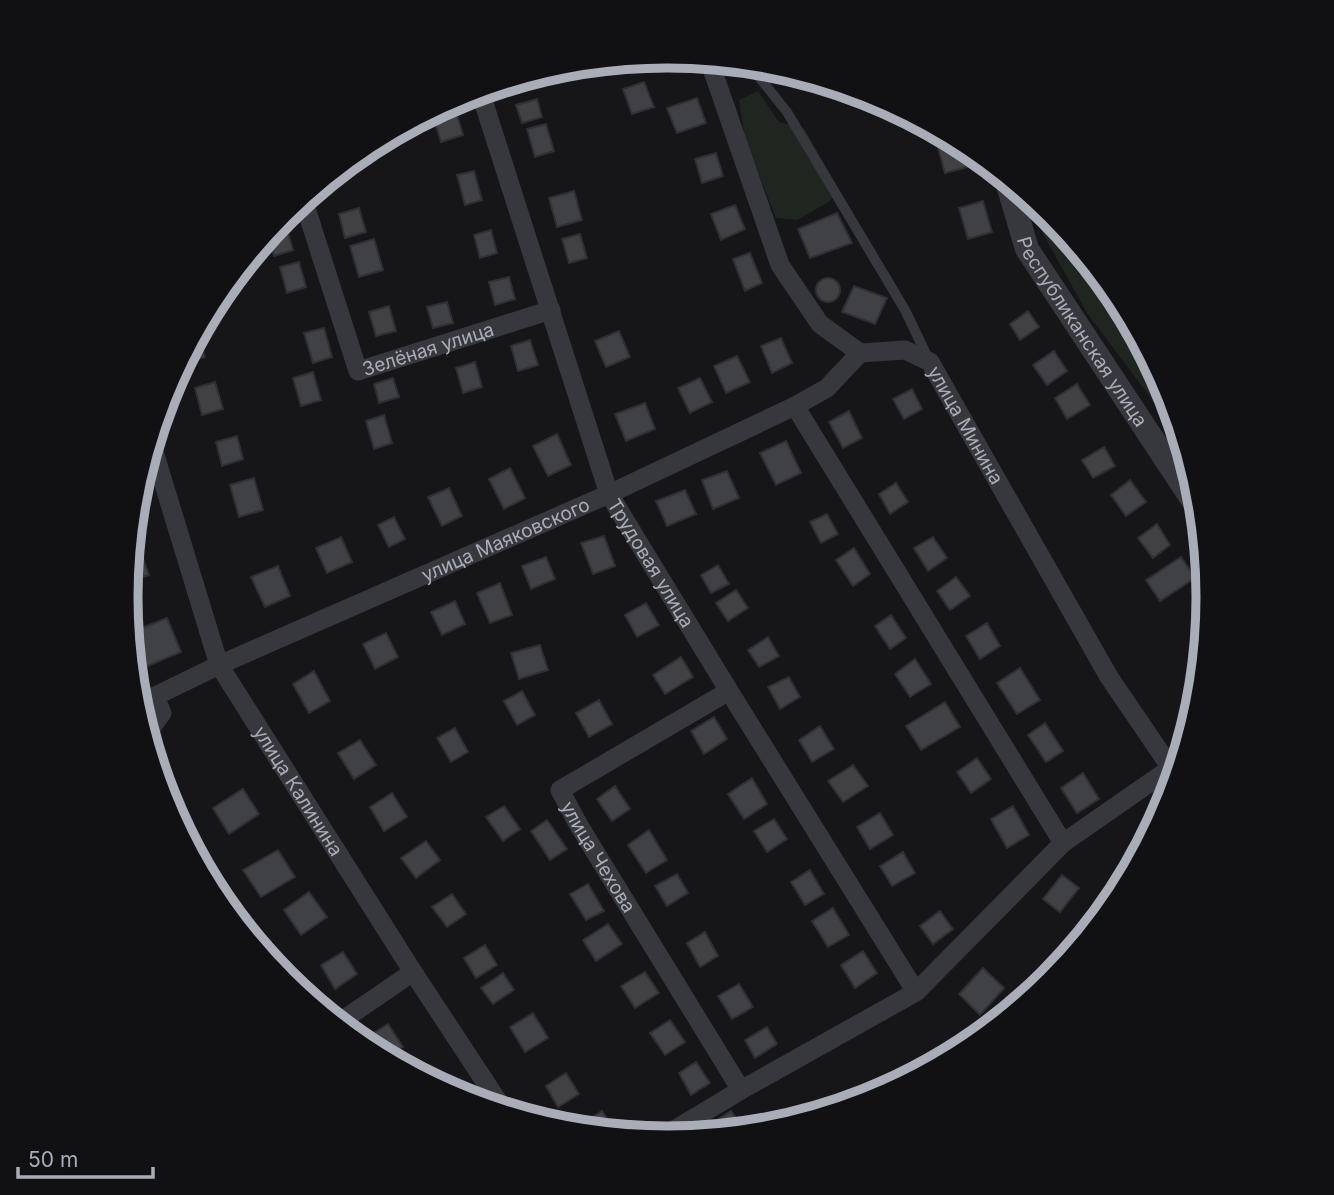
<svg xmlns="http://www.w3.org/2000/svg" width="1334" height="1195" viewBox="0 0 1334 1195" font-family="Inter,sans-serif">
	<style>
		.green { fill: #1e261f }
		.building { fill: #404145; stroke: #303034; stroke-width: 2 }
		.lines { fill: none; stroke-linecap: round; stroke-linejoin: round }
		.service { stroke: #37383d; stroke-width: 10 }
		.minor { stroke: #37383d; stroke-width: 19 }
		.tertiary { stroke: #37383d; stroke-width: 24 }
		.labels { text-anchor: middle; stroke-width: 5; stroke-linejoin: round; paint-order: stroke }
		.street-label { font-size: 19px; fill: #a8adb8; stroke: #111113 }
		.rim { fill: none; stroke: #a8adb8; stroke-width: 9 }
	</style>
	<rect width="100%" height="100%" fill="#161618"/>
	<path class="green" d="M758,91L779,122L804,128L840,192L827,203L797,220L776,218L745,139L739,100Z
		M1034,202L1050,215L1117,297L1123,307L1162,413L1087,313L1042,232Z"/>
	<path class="building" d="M644,82L654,107L632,114L623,89Z
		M697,98L706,123L677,133L667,108Z
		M537,99L542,117L522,123L516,105Z
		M453,101L463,135L441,142L432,112Z
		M546,124L554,151L535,157L527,129Z
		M949,137L971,150L975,165L945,173L936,141Z
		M716,153L723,176L702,183L695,159Z
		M474,171L482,200L465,205L457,175Z
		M574,191L582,220L557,227L549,198Z
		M983,201L992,232L968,239L959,208Z
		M735,205L745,229L721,240L711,214Z
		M359,208L366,232L345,238L339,214Z
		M837,213L852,243L810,258L798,229Z
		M285,223L293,250L274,256L268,234L275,225Z
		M491,230L497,253L480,258L474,235Z
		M580,234L587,258L569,263L562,239Z
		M374,239L383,270L359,277L350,246Z
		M750,253L762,283L745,291L733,259Z
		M299,262L306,287L287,293L280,267Z
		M509,277L515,299L495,305L489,282Z
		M816 290a12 12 0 1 1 24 0a12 12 0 1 1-24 0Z
		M854,286L887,298L875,324L842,312Z
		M447,302L453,323L433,328L427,307Z
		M389,306L396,331L376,336L369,312Z
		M1028,311L1039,327L1020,340L1010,324Z
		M324,328L332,357L313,363L304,333Z
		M619,331L630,357L606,367L595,341Z
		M198,332L205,357L186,362L184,357Z
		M781,338L792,363L772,373L761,346Z
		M530,340L538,365L518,371L511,346Z
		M1054,351L1067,371L1047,385L1033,365Z
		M737,356L750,382L726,393L714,366Z
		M475,362L482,387L463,393L456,368Z
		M313,372L321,400L301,406L293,378Z
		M393,378L399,397L379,403L374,384Z
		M700,378L712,402L690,413L678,388Z
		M215,382L223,409L202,415L195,388Z
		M1077,384L1090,405L1067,419L1055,398Z
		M912,389L922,409L904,419L893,399Z
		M645,403L655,429L626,441L615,414Z
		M849,411L862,438L843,448L829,422Z
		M384,415L392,443L374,449L366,421Z
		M557,434L571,465L548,476L533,446Z
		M237,436L243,459L222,466L216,442Z
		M786,441L801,473L776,485L760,453Z
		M1104,447L1115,466L1093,478L1082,460Z
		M510,468L525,498L504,509L489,479Z
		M727,471L739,498L713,509L702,480Z
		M254,478L263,510L239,517L230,485Z
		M1130,480L1146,502L1126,516L1111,495Z
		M896,483L908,502L890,514L879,494Z
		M449,488L462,516L442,526L428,497Z
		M685,490L696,514L667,526L656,501Z
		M827,514L838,534L821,543L810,522Z
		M394,517L405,539L389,547L378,525Z
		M1157,524L1170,545L1153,558L1138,538Z
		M604,536L615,566L593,574L581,543Z
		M341,537L352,562L327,573L316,548Z
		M933,537L947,558L928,571L914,548Z
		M854,548L870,574L853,586L836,560Z
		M140,550L149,575L127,582L130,554Z
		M546,557L555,579L531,589L522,566Z
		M1181,557L1195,578L1160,601L1146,580Z
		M718,565L729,584L711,593L701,575Z
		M278,566L290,596L265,607L251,577Z
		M956,577L970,596L950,610L937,591Z
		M500,583L512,615L490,623L477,593Z
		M736,590L748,608L728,621L716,603Z
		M455,601L465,624L442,635L431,612Z
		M646,603L659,625L637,637L625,615Z
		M891,615L906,638L890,649L875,626Z
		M167,618L181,652L133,672L129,633Z
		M987,623L1000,646L980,659L966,636Z
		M386,633L398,657L375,669L363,644Z
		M768,637L779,656L759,667L748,650Z
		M540,645L548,670L519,679L511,653Z
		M681,657L693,677L665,694L653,675Z
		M915,659L931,684L910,697L895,674Z
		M1020,668L1040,700L1017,714L997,683Z
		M314,671L330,701L309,713L293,684Z
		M789,677L800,697L780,709L768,687Z
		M522,691L535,715L517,725L504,701Z
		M599,700L612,724L589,737L576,713Z
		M945,702L960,727L921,750L906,726Z
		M714,717L727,739L704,754L691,731Z
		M1045,723L1063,751L1046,762L1028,735Z
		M820,726L834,749L812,762L799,740Z
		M455,728L468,752L451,762L437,738Z
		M360,740L376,765L354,779L338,753Z
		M977,758L991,779L971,793L957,772Z
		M853,765L868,786L843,802L828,781Z
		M1083,773L1099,799L1077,813L1061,788Z
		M752,778L767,804L744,819L728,794Z
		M615,786L630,809L612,821L597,799Z
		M243,789L259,814L229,834L213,808Z
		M392,793L407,817L384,831L370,807Z
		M504,806L520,829L503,841L486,817Z
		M1013,806L1029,835L1007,848L991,819Z
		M880,813L893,835L870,849L857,827Z
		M774,819L787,839L767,852L754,831Z
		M547,820L567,849L550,860L531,831Z
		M649,830L667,860L646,873L628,845Z
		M188,833L206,864L200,867L183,836Z
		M426,841L440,860L416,878L401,858Z
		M278,850L295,877L261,897L243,870Z
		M903,852L915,873L892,886L880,866Z
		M810,870L824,894L805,905L791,882Z
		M677,874L688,893L667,906L655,886Z
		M1062,875L1079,888L1060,912L1043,899Z
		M588,884L604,911L586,920L570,894Z
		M309,892L327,917L301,935L284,910Z
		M452,894L466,914L447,927L432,907Z
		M833,908L849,935L828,947L812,921Z
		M940,911L953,929L933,944L920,926Z
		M608,924L622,944L596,961L583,940Z
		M705,932L718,956L700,967L687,943Z
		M485,945L497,965L476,978L464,958Z
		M863,951L877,973L855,988L841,965Z
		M343,952L357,974L335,989L321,965Z
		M983,968L1004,988L980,1015L959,994Z
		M645,972L659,993L635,1008L621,986Z
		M503,973L514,990L493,1004L481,988Z
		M739,984L753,1007L732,1019L718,996Z
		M533,1013L548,1038L525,1052L510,1027Z
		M670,1020L685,1042L665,1055L650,1033Z
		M388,1024L403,1047L385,1058L366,1048L361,1041Z
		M767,1027L777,1044L755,1058L745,1040Z
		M696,1062L710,1083L691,1095L679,1073Z
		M566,1073L579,1094L558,1107L546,1086Z
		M602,1111L617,1134L573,1130Z
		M731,1111L745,1131L714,1134L708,1126Z"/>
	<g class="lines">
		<path class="service" d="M755,65L759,77L787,112L905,310L928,358"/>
		<g class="minor">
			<path id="s1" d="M709,60L780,265L820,324L860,353L905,350L930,362L1109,677L1171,768L1177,772"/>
			<path id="s2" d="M480,91L609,494L729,691L916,992"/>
			<path id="s3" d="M303,199L358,371L551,310"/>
			<path d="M795,406L1063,843L1171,768"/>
			<path id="s4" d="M151,442L219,665L413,972L505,1112"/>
			<path id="s5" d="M729,691L560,790L578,824L741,1090"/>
			<path id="s6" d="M137,705L219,665L609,494L795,406L827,388L860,353"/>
			<path d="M146,735L162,713L155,697"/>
			<path d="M337,1024L413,972"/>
			<path d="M661,1138L741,1090L916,992L1063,843"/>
		</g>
		<path class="tertiary" id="s7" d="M1006,178L1027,249L1200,511"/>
	</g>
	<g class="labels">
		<g class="street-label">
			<text dy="7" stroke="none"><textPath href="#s7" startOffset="173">Республиканская улица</textPath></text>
			<text dy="7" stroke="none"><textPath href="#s3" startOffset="254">Зелёная улица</textPath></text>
			<text dy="7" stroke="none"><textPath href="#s1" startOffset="483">улица Минина</textPath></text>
			<text dy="7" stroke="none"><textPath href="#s6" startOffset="404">улица Маяковского</textPath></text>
			<text dy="7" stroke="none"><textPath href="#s2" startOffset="504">Трудовая улица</textPath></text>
			<text dy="7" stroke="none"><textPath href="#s4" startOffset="382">улица Калинина</textPath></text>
			<text dy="7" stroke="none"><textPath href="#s5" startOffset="273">улица Чехова</textPath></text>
		</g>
	</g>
	<path d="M0 0H1334V1195H0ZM138 597a529 529 0 1 1 1058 0a529 529 0 1 1-1058 0Z" fill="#111113" fill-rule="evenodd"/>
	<path class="rim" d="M138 597a529 529 0 1 1 1058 0a529 529 0 1 1-1058 0Z"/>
	<path d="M18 1167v10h135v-10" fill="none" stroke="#a8adb8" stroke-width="3.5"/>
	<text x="28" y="1167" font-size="21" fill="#a8adb8" stroke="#111113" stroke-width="5" paint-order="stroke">50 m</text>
</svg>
